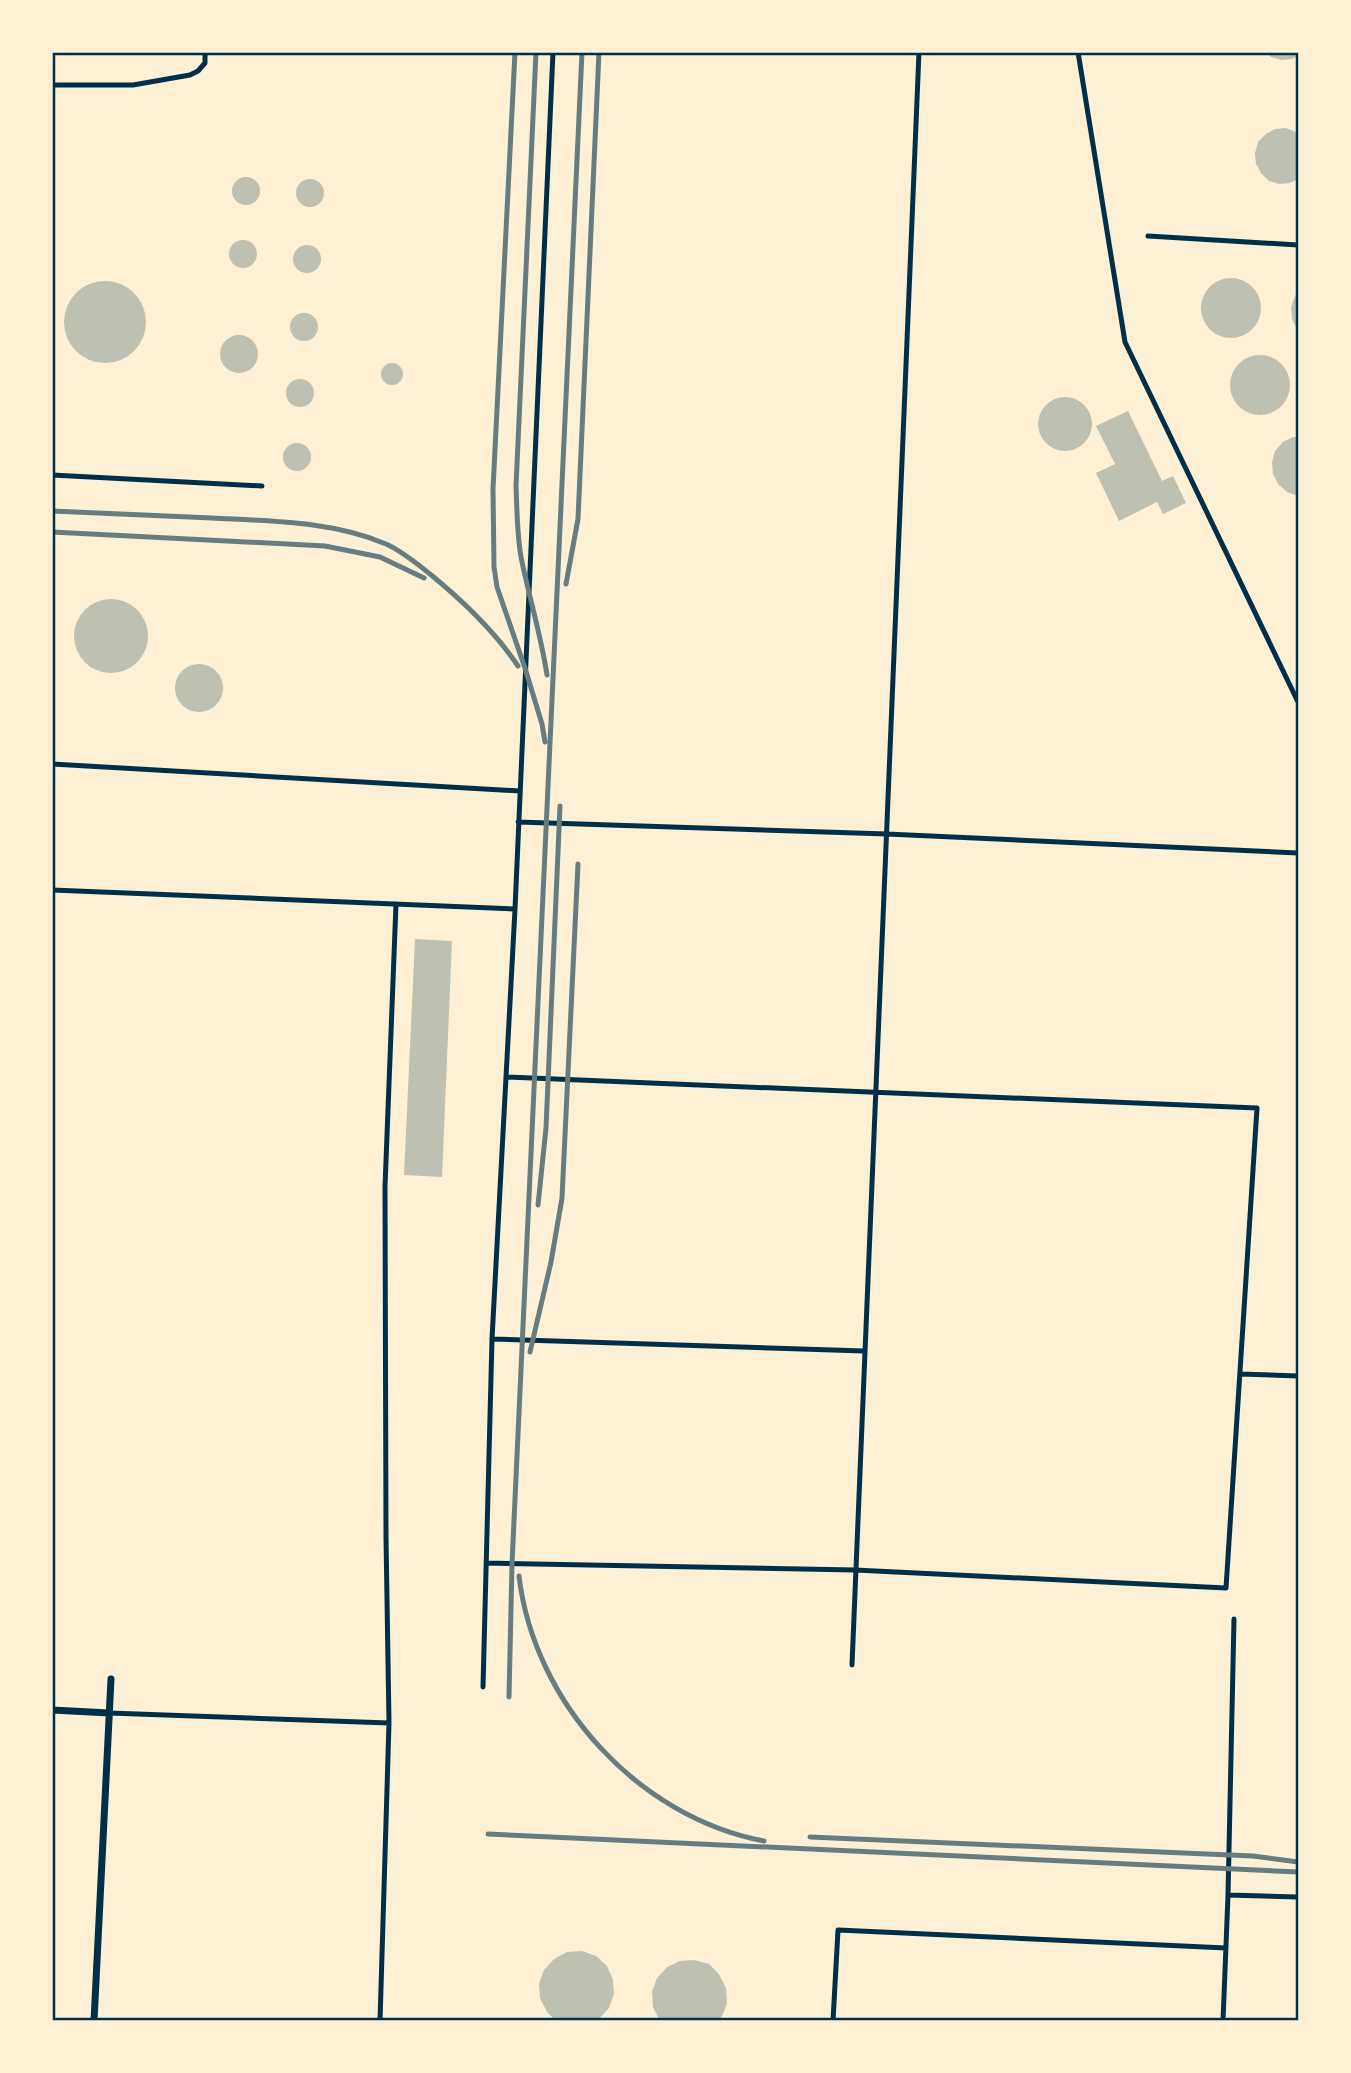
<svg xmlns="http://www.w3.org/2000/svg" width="1351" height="2073" viewBox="0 0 1351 2073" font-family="Commissioner,sans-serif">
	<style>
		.building { fill: #bec0b2 }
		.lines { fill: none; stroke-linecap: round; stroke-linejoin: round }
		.service { stroke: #003049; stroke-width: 5 }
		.minor { stroke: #003049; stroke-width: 7 }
		.rail { stroke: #657d81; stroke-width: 5 }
		.neatline { fill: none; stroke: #003049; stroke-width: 2.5 }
	</style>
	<rect width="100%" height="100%" fill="#fdf0d5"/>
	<path class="building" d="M1266,52H1298V56L1292,59L1281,60L1271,57Z
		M1286,128L1298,133V179L1290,183L1279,184L1269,181L1261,173L1256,164L1255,153L1258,142L1266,134L1275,129Z
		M232 191a14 14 0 1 1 28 0a14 14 0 1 1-28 0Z
		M296 193a14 14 0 1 1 28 0a14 14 0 1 1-28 0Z
		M229 254a14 14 0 1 1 28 0a14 14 0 1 1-28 0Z
		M293 259a14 14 0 1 1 28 0a14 14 0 1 1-28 0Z
		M1201 308a30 30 0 1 1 60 0a30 30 0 1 1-60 0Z
		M64 322a41 41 0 1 1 82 0a41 41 0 1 1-82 0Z
		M1298,291V332L1292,319L1291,307L1295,296Z
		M290 327a14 14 0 1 1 28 0a14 14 0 1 1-28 0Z
		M220 354a19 19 0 1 1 38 0a19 19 0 1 1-38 0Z
		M1230 385a30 30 0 1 1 60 0a30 30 0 1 1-60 0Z
		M381 374a11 11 0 1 1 22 0a11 11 0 1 1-22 0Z
		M286 393a14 14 0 1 1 28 0a14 14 0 1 1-28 0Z
		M1038 424a27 27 0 1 1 54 0a27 27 0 1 1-54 0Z
		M1128,411L1162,481L1173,476L1186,503L1163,514L1157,502L1119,521L1096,473L1115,464L1096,426Z
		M1293,437H1298V496L1287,492L1278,484L1273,474L1272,462L1275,451L1283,442Z
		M283 457a14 14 0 1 1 28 0a14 14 0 1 1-28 0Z
		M74 636a37 37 0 1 1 74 0a37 37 0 1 1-74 0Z
		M175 688a24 24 0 1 1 48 0a24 24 0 1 1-48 0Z
		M415,939L452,941L442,1177L404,1175Z
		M582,1951L596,1956L607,1966L613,1980L614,1994L609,2008L597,2021H556L547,2012L540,1998L539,1984L544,1970L554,1959L567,1952Z
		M694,1960L709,1964L719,1974L726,1988L727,2003L722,2016L718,2021H660L653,2007L652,1992L657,1978L667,1967L680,1961Z"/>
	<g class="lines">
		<path class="service" d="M1078,52L1125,342L1298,702
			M52,85H133L190,75L198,71L205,63V52
			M1148,236L1298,245
			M52,475L262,486
			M52,764L520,791
			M518,822L887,834L1298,853
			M52,890L515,909
			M492,1339L864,1351
			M1240,1374L1298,1376
			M486,1563L855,1570L1226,1588L1257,1108L506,1077
			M852,1665L919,52
			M483,1687L492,1339L515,909L553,52
			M109,1713L389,1723L380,2021
			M389,1723L386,1537L385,1187L396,904
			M1228,1895L1298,1897
			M833,2021L838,1930L1226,1948
			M1223,2021L1228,1895L1234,1619"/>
		<path class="minor" d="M52,1710L109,1713
			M94,2021L111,1679"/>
		<path class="rail" d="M515,52L493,489L494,567L497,587L525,668L542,724L545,742
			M536,52L516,486C517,510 517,534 521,557C529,597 541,635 547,675
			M52,511C106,513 159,516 212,518C270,521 332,521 386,544C402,551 416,563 430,574C463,601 494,630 518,666
			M52,532L325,546L380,557L424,578
			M566,584L578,519L599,52
			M538,1205L546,1128L560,806
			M530,1352L551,1262L562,1198L578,864
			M519,1576C534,1703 638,1817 764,1841
			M509,1697L512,1564L582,52
			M488,1834L1298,1872
			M810,1837L1253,1856L1298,1862"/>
	</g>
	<rect width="1351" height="2073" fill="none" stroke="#fdf0d5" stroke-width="108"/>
	<rect x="54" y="54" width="1243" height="1965" class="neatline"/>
</svg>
